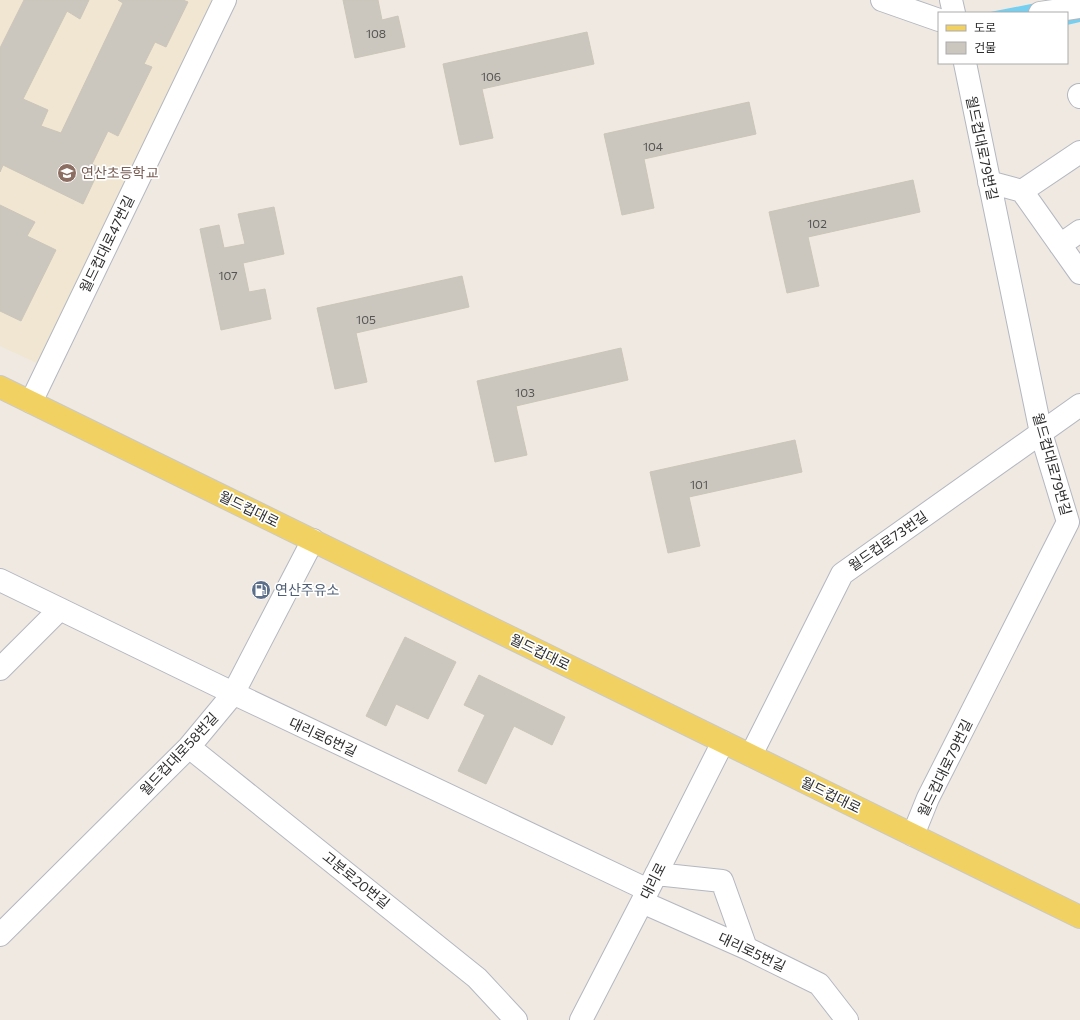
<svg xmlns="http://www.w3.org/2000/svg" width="1080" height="1020" viewBox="0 0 1080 1020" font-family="Commissioner,'Noto Sans KR',sans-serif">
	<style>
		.education { fill: #f0e6d1 }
		.water { fill: #75cff0 }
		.building { fill: #cbc7bf; stroke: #cbc5ba }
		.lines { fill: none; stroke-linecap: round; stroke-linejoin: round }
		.minor-casing { stroke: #b4b7c1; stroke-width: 24 }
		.major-casing { stroke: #c9c9c9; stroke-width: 24 }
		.minor { stroke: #fff; stroke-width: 22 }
		.major { stroke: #f2d163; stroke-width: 22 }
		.labels { text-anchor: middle; stroke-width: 3.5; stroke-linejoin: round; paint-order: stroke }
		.number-label { font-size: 12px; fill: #555452 }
		.street-label { font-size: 14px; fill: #2e2e2e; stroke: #fff }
		.education-label { font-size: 14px; fill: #785e54; stroke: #fff; text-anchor: start }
		.service-label { font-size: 14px; fill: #4e5e75; stroke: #fff; text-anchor: start }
	</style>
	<rect width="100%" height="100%" fill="#efe9e1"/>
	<path class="education" d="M0,0H221L39,364L0,346Z"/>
	<path class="water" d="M1051,0H1080V22L1067,25V13H985Z"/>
	<path class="building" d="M24,0H89L80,19L67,11L23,99L48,110L41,126L61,133L123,3L118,0H183L188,2L166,47L155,42L144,64L152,67L118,136L108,131L92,164L100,168L83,204L3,165L0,172V48Z
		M343,0H378L382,20L398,16L405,47L355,58Z
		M587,32L594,64L482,89L493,138L460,145L443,64Z
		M749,102L756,134L644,159L654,208L622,215L604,134Z
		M913,180L920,212L808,237L819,286L787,293L769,212Z
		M0,205L35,222L27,236L56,250L21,321L0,311Z
		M274,207L284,254L243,263L249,292L265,289L271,319L221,330L200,229L219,225L224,248L245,244L238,214Z
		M462,276L469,307L356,333L367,382L335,389L317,308Z
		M621,348L628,380L516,406L527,455L495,462L477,381Z
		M795,440L802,472L689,497L700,546L668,553L650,472Z
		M405,637L456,662L428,719L396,704L386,726L366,716Z
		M479,675L565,717L552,745L514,726L486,784L458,771L485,715L464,705Z"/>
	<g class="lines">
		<g class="minor-casing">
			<path id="minor" d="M882,0L939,20
				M951,0L954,13
				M1040,13L1080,7
				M1079,95L1080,97
				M989,182L1022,191L1080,273
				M1022,191L1080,152
				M1060,245L1080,231
				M31,402L225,0
				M0,580L237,695L648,890
				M0,669L60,609
				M189,747L477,978L516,1020
				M751,755L842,574L1080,405
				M913,835L928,798L1068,522L1041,433L965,63
				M656,874L722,881L746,948
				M642,902L746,948L819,984L847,1020
				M0,935L189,747L233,694L313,540
				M581,1020L642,902L723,742"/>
		</g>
		<g class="major-casing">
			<path id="major" d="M0,387L1080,917"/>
		</g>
		<use href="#minor" class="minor"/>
		<use href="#major" class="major"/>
	</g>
	<defs>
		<g id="school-disc" transform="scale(1)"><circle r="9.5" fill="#8d6e63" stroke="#fff"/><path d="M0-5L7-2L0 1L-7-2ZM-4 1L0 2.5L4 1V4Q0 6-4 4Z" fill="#fff"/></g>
		<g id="fuel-disc" transform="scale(1)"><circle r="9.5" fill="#5c6f8a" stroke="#fff"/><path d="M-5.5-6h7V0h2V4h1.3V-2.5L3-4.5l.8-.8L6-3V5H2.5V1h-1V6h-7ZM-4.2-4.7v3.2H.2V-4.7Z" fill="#fff"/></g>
	</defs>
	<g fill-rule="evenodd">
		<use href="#school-disc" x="67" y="173"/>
		<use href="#fuel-disc" x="261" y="590"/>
	</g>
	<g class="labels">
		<g class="number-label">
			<text x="376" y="38">108</text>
			<text x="491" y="81">106</text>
			<text x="653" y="151">104</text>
			<text x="817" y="228">102</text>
			<text x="228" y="280">107</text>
			<text x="366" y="324">105</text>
			<text x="525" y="397">103</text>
			<text x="699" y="489">101</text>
		</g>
		<g class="street-label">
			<text transform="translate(982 148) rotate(78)" y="5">월드컵대로79번길</text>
			<text transform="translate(107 244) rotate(-64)" y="5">월드컵대로47번길</text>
			<text transform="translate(1052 464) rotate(74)" y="5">월드컵대로79번길</text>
			<text transform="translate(249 509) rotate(26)" y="5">월드컵대로</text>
			<text transform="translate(888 541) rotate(-35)" y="5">월드컵로73번길</text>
			<text transform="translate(540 652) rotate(26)" y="5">월드컵대로</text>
			<text transform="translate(323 737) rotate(25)" y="5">대리로6번길</text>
			<text transform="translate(179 754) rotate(-47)" y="5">월드컵대로58번길</text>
			<text transform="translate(945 768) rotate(-64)" y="5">월드컵대로79번길</text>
			<text transform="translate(831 795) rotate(26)" y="5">월드컵대로</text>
			<text transform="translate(356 880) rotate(39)" y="5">고분로20번길</text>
			<text transform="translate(653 881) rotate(-63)" y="5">대리로</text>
			<text transform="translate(752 952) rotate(25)" y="5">대리로5번길</text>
		</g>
		<g class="education-label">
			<text x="81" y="178">연산초등학교</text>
		</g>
		<g class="service-label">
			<text x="275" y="595">연산주유소</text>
		</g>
	</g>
	<rect x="938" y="12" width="130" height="52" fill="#ffffff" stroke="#ababab"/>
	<rect x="946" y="25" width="20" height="6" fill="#f2d163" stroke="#ababab"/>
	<text x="974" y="32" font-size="12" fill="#2e2e2e">도로</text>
	<rect x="946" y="42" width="20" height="12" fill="#cbc7bf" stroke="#ababab"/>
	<text x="974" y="52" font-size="12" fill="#2e2e2e">건물</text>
</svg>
